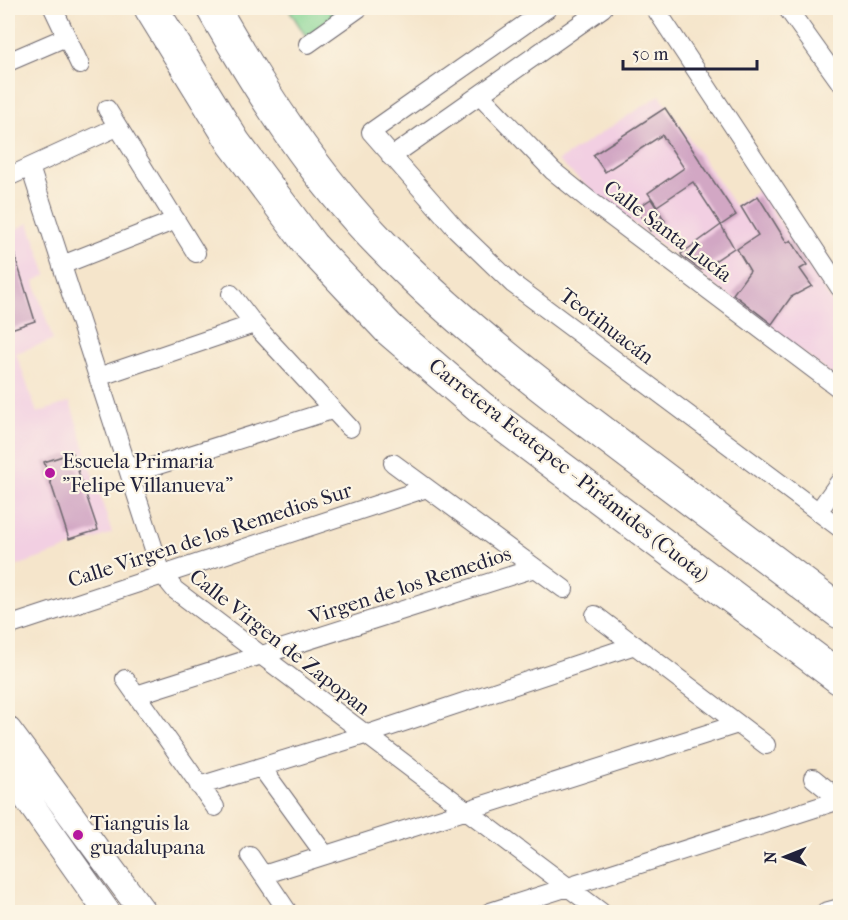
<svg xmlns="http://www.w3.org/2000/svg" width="848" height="920" viewBox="0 0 848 920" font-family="'IM FELL French Canon',serif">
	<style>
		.built { fill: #f2cfe2 }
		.green { fill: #86d594; stroke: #547c68; stroke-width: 1.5 }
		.building { fill: #d2a7c4 }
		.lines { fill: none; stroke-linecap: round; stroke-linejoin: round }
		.street-casing { stroke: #6c666d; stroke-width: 20 }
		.secondary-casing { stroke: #6c666d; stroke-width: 28 }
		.highway-casing { stroke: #6c666d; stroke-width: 35 }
		.street { stroke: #fff; stroke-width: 18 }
		.secondary { stroke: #fff; stroke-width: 26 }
		.highway { stroke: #fff; stroke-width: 33 }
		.poi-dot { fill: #b5179e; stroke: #fcf5e5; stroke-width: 2 }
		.labels { text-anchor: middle; stroke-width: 4.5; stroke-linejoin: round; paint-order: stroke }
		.street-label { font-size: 21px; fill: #22223b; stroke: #fcf5e5 }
		.poi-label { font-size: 21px; fill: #22223b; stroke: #fcf5e5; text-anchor: start }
	</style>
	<rect width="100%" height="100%" fill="#fcf5e5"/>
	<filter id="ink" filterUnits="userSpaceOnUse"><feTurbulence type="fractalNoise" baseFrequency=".0167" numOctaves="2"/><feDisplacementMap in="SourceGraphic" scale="12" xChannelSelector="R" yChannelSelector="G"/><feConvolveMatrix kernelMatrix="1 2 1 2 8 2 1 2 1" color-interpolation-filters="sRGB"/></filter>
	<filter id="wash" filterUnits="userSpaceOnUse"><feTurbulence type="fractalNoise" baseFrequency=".008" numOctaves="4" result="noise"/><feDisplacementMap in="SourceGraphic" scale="24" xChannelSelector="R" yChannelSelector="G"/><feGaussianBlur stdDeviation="1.35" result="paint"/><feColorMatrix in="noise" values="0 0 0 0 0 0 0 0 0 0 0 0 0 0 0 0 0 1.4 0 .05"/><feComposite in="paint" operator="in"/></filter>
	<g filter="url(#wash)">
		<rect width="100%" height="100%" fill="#f5e5cb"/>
		<path class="built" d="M660,95L735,206L759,190L840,314V381L599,197L558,161Z
			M29,223L47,275L34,281L53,340L16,353L37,413L70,402L112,533L8,569V233Z"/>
		<path class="green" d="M288,8H347L307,38Z"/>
		<g id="blocks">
			<path class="building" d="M665,108L736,215L721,225L693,182L657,206L648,193L684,168L662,135L605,172L593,155Z
				M758,196L787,243L791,240L807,265L800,269L812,286L791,297L772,324L733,294L750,271L737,249L758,235L741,207Z
				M651,199L665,221L650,231L636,209Z
				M721,225L734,248L701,270L682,256L681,254Z
				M11,243L35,321L8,330V244Z
				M72,453L98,530L69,539L44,462Z"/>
		</g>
	</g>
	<g filter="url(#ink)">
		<use href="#blocks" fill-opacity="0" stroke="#6c666d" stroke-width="1.5"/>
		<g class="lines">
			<g class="street-casing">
				<path id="street" d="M53,8L80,65
					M548,8L371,132L456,229L513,284L840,528
					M655,8L840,288
					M787,8L840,82
					M308,44L359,8
					M8,62L66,37
					M481,96L553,171L589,200L840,389
					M107,109L196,253
					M391,157L603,8
					M30,167L162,574L175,590L601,912
					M8,177L117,127
					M62,265L176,220
					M231,294L254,324L350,428
					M98,377L254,324
					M393,463L564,589
					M130,474L332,410
					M818,512L840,481
					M595,615L766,745
					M8,626L427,488
					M125,679L215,807
					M136,695L535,568
					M261,767L325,855
					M813,778L840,800
					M199,786L365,735L635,645
					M250,856L288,912
					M263,875L738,724
					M490,912L840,800
					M825,912L840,908"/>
			</g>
			<g class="secondary-casing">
				<path id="secondary" d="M8,730L143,912
					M8,772L107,912"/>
			</g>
			<g class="highway-casing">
				<path id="highway" d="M151,8L234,143L311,246L390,330L481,408L840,678
					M213,8C261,92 315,177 384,247C458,323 542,387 627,451C698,504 769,558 840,612"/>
			</g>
			<use href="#street" class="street"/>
			<use href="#secondary" class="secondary"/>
			<use href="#highway" class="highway"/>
		</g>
	</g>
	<g class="poi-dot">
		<circle cx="50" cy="473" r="6"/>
		<circle cx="78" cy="835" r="6"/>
	</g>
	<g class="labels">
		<g class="street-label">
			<text transform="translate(668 231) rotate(37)" y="7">Calle Santa Lucía</text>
			<text transform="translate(607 326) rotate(37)" y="7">Teotihuacán</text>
			<text transform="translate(569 470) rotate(38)" y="7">Carretera Ecatepec - Pirámides (Cuota)</text>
			<text transform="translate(210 535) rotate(-18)" y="7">Calle Virgen de los Remedios Sur</text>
			<text transform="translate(410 585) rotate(-18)" y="7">Virgen de los Remedios</text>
			<text transform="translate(280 642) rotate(38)" y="7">Calle Virgen de Zapopan</text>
		</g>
		<g class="poi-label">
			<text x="62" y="468">Escuela Primaria<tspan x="62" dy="24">"Felipe Villanueva"</tspan></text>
			<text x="90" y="830">Tianguis la<tspan x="90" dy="24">guadalupana</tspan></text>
		</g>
	</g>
	<rect width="848" height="920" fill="none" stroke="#fcf5e5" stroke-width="30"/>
	<g transform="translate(785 857) rotate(269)" stroke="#fcf5e5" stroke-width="4.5" paint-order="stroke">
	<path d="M0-4.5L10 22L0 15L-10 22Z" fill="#22223b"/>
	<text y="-9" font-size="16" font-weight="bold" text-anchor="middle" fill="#22223b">N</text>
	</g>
	<path d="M623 60v9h134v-9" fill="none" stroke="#22223b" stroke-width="3"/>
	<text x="632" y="60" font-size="18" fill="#22223b" stroke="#fcf5e5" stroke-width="4.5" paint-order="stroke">50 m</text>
</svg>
